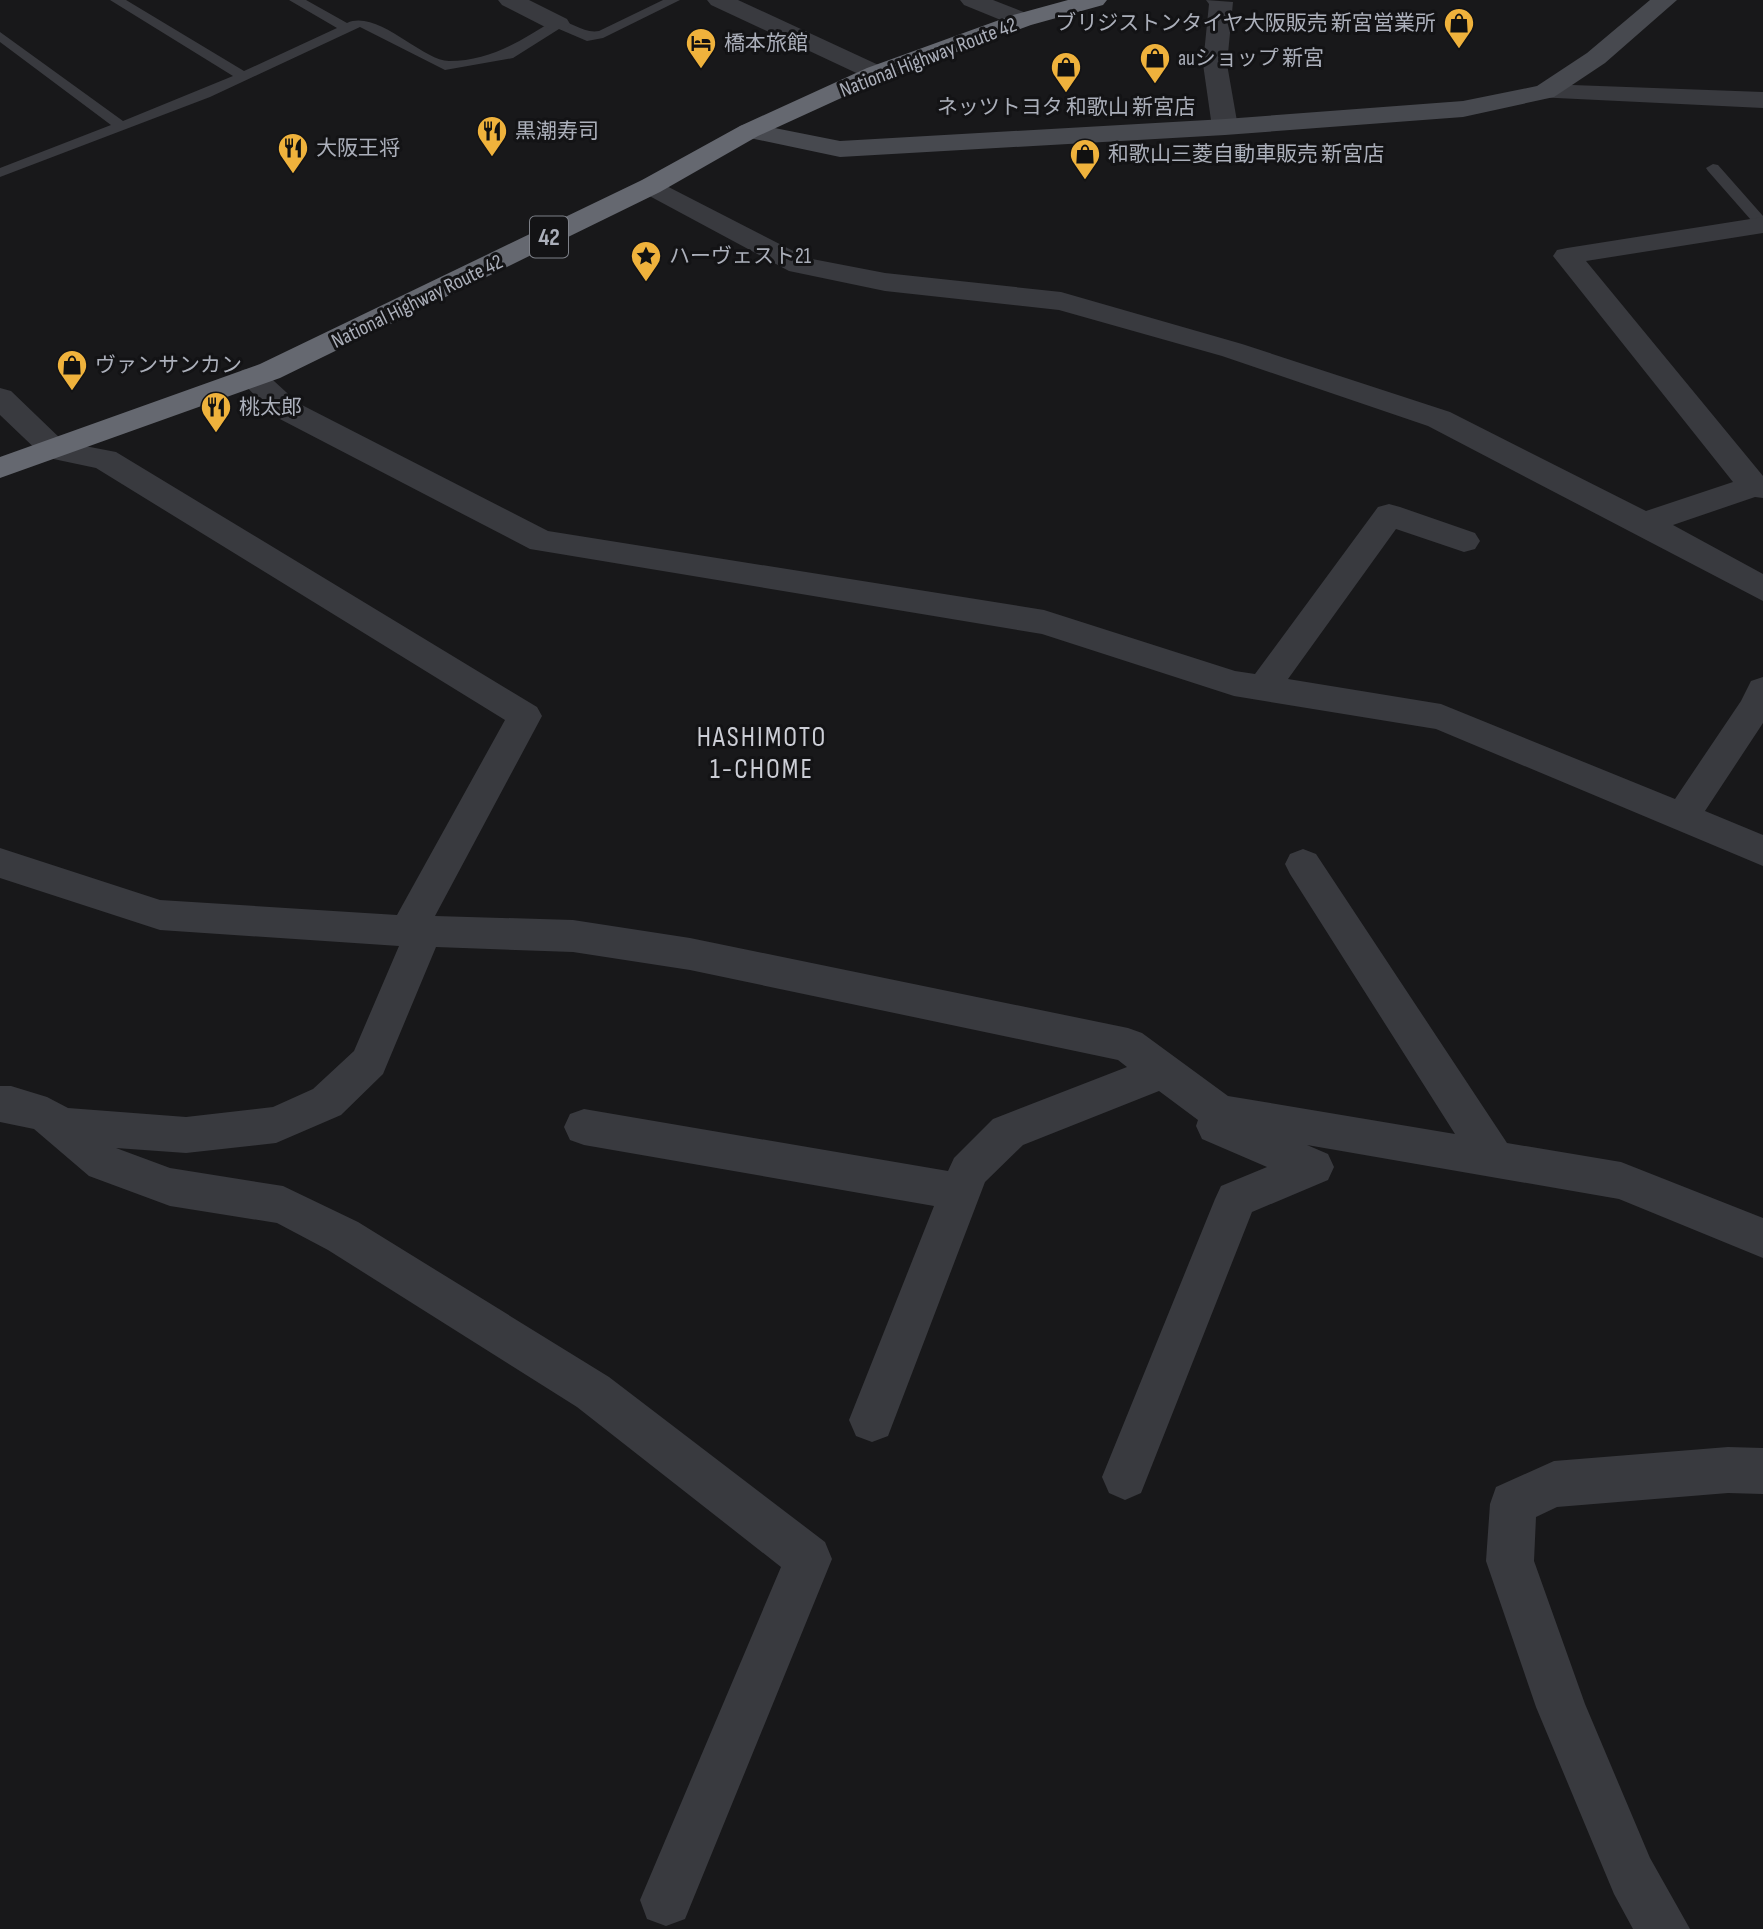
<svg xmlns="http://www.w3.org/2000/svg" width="1763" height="1929" viewBox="0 0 1763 1929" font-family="'Sofia Sans Condensed','Noto Sans JP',sans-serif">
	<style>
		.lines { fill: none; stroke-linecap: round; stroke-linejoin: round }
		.lane { fill: #393a3f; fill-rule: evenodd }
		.street { fill: #393a3f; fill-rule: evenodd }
		.secondary { fill: #47494f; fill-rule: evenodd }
		.highway { fill: #656870; fill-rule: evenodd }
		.labels { text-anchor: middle; stroke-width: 6; stroke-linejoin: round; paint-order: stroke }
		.far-poi-label { font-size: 21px; fill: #abafba; stroke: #131315; text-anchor: start }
		.far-street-label { font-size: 21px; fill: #abafba; stroke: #131315 }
		.shield { fill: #131315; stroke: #7d8088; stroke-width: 2 }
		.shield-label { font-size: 24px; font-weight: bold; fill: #abafba }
		.neighbourhood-label { font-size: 28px; letter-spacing: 2px; fill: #ccced6; stroke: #131315 }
	</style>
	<rect width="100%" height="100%" fill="#18181a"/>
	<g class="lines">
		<path class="lane" d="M110,0H126L244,71L337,28L289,0H306L347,23C378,9 422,61 449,61C490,61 520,41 553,21C570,19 582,34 599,31L663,0H680L603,38L587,41L559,29L513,58L445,70L360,27L210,97L0,177V168L111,125L0,42V32L123,121L233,76Z
			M1713,164L1718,165L1763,216V229L1758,228L1708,171L1706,168Z"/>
		<path class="street" d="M498,0H529L567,19L570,24L567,29H549L502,5Z
			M707,0H738L885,68L888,73L885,78H867L711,5Z
			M960,0H993L1031,15L1034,20L1031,25H1013L964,5Z
			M1206,0L1233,2L1227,64L1238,127L1234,132H1216L1212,127L1203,64L1209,4Z
			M1545,84L1763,92V108L1536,97L1532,92L1536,87Z
			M651,178L807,258L885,273L1061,292L1242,344L1450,412L1646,511L1733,482L1553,256L1557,250L1567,248L1763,217V233L1586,261L1763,476V498L1755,497L1673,525L1763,574V601L1428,426L1222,356L1059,310L885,291L789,271L642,192L638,186L642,180Z
			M252,368L262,370L298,403L548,531L1044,610L1235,671L1255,674L1378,507L1389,504L1400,507L1475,533L1480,541L1475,549L1464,552L1396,529L1288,679L1441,704L1675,799L1741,701L1751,681L1763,677V723L1705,811L1763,835V866L1436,729L1234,696L1042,634L530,549L276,417L237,377L242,370Z
			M0,388L11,391L64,442L116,452L537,707L542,716L435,916L573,920L690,938L1128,1028L1142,1033L1228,1096L1455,1134L1290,874L1285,864L1290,854L1303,849L1316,854L1507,1143L1621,1162L1763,1218V1258L1619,1199L1307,1145L1328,1154L1334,1167L1328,1180L1252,1212L1141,1493L1125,1500L1109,1493L1102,1477L1215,1199L1221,1186L1267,1167L1202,1139L1196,1126L1198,1120L1159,1091L1023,1145L985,1182L888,1436L872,1442L856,1436L849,1420L934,1206L584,1145L570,1140L564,1127L570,1114L584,1109L948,1171L954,1158L993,1119L1127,1067L1118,1060L690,970L573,952L436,947L383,1074L341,1115L276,1143L186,1153L116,1148L170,1168L283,1186L358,1222L609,1377L825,1542L832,1559L685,1919L666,1926L647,1919L640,1900L781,1567L577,1407L328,1250L277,1223L170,1206L89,1176L34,1129L0,1122V1086H11L47,1097L68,1108L186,1117L273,1107L313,1089L354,1051L399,946L160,930L0,878V848L160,900L397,915L505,720L96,468L44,457L0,415Z
			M1728,1447L1763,1448V1494L1728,1493L1557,1507L1536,1517L1534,1561L1585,1704L1650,1858L1690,1929H1633L1614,1894L1536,1707L1486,1561L1490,1504L1496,1487L1554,1461Z"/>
		<path class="secondary" d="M1650,0H1677L1605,63L1554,97L1463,117L1225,135L840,157L740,136L736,131L740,126L749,123L840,141L1225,119L1463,101L1537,86L1587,53Z"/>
		<path class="highway" d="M1068,0H1107L1103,5L1031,25L885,78L758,136L660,192L280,378L0,478V457L260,364L642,180L740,126L867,68L1013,15Z"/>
	</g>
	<defs>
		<g id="shop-pin" transform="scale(1.575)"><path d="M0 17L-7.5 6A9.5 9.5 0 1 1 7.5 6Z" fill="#efb23c" stroke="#131315"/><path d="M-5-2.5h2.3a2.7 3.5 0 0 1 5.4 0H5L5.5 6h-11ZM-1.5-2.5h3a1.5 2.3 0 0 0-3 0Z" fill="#111"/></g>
		<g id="hotel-pin" transform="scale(1.575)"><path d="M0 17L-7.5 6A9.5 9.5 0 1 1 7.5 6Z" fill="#efb23c" stroke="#131315"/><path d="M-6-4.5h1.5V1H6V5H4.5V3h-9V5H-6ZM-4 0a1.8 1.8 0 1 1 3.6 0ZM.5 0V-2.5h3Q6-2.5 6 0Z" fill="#111"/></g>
		<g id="restaurant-pin" transform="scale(1.575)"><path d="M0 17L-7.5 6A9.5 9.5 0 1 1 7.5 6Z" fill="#efb23c" stroke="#131315"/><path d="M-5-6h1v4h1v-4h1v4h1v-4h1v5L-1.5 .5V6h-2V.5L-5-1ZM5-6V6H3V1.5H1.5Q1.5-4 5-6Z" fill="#111"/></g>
		<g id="sight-pin" transform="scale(1.575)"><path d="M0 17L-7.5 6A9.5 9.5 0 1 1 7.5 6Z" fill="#efb23c" stroke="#131315"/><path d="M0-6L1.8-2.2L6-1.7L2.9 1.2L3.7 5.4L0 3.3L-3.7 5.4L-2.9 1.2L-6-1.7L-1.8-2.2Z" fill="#111"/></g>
	</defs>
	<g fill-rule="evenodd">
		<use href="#shop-pin" x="1459" y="23"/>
		<use href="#hotel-pin" x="701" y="43"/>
		<use href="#shop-pin" x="1155" y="58"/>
		<use href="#shop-pin" x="1066" y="67"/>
		<use href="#restaurant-pin" x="492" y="131"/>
		<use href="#restaurant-pin" x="293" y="148"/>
		<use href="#shop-pin" x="1085" y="154"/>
		<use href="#sight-pin" x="646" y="256"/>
		<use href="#shop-pin" x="72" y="365"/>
		<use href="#restaurant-pin" x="216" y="407"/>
	</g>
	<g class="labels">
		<g class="far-poi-label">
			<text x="1436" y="30" text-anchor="end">ブリジストンタイヤ大阪販売 新宮営業所</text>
			<text x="724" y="50">橋本旅館</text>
			<text x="1178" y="65">auショップ 新宮</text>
			<text x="1066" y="114" text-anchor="middle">ネッツトヨタ 和歌山 新宮店</text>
			<text x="515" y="138">黒潮寿司</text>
			<text x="316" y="155">大阪王将</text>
			<text x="1108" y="161">和歌山三菱自動車販売 新宮店</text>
			<text x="669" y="263">ハーヴェスト21</text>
			<text x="95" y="372">ヴァンサンカン</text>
			<text x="239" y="414">桃太郎</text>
		</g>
		<g class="far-street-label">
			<text transform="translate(928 57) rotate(-21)" y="7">National Highway Route 42</text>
			<text transform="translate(417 301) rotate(-26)" y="7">National Highway Route 42</text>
		</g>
		<rect class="shield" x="530" y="216.5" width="38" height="41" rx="5"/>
		<g class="shield-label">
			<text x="549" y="245">42</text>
		</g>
		<g class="neighbourhood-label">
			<text x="762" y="746">HASHIMOTO<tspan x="762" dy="32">1-CHOME</tspan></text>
		</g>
	</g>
</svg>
